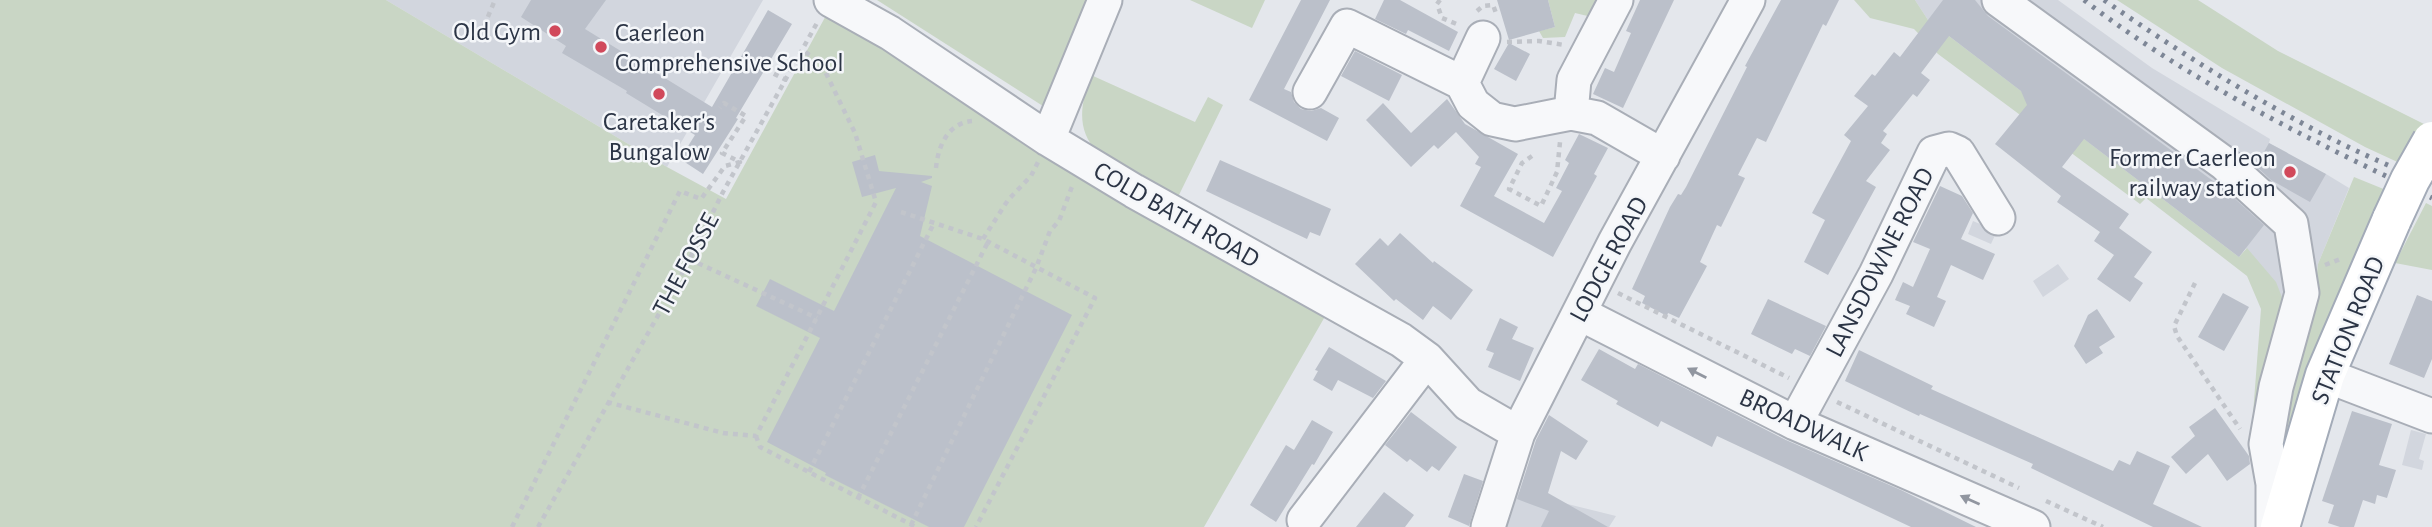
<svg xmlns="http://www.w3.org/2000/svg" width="2432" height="527" viewBox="0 0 2432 527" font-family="'Alegreya Sans',sans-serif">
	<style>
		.built { fill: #d2d6de }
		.green { fill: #c9d6c5 }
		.building { fill: #bbc0ca }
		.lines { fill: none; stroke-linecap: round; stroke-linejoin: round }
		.minor-casing { stroke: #a9aeb7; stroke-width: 37 }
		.major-casing { stroke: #a3abb8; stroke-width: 42 }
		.path { stroke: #c2c5cb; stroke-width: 4.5; stroke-dasharray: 5 5; stroke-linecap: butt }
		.minor { stroke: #f7f8fa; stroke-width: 33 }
		.major { stroke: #fff; stroke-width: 38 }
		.rail { stroke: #7d8696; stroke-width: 5; stroke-dasharray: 3.5 7; stroke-linecap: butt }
		.major-bridge-casing { stroke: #a3abb8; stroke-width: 42; stroke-linecap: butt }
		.major-bridge { stroke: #fff; stroke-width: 38 }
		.oneway { fill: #9196a0 }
		.poi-dot { fill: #d1495b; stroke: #f4f6f9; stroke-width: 2.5 }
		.labels { text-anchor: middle; stroke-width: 5; stroke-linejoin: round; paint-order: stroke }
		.poi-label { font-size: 26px; fill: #2b3445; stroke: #f4f6f9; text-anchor: end }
		.street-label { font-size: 26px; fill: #2b3445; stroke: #f4f6f9 }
	</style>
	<rect width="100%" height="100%" fill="#e4e7ec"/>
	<path class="built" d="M386,0H763L667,167Z
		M1915,0H2058L2152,68L2270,139L2269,143L2288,153L2285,159L2326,174L2349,188L2318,264L2316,282L2285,305L2246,248L2239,257L1928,20Z
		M1973,221L1997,231L1991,244L1968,234Z
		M2058,264L2069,279L2043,297L2033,281Z
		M2411,430L2426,434L2419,459L2424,461L2422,470L2402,465Z
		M1495,486L1616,516L1609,527H1480Z"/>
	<path class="green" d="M0,0H386L667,167L726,199L829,10L1327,313L1204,527H0Z
		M877,0H1092L1046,108Z
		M1190,0H1265L1252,28Z
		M1548,0H1604L1596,18L1575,13L1565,37L1543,38L1539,31L1555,27Z
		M1854,0H1915L1928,20L2239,257L2247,248L2276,282L2285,305L2252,427L2261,309L2247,276L2146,198L2140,204L1938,54L1914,29L1870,18Z
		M2117,0H2198L2278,51L2432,128V178L2365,147L2222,68Z
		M1091,75L1195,122L1208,97L1223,105L1178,197L1098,153C1075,128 1081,104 1091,75Z
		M2354,177L2386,190L2282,458L2279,421L2316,282L2318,264Z
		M2426,203L2432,206V270L2395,263Z"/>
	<path class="building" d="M531,0H606L585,29L712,107L768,10L792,24L736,118L738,119L703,174L680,159L695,135L626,93L627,91L562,53L566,46L521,17Z
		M1301,0H1330L1284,89L1291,92L1294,102L1301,109L1311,111L1321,108L1339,118L1327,141L1249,100Z
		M1384,0H1400L1458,32L1449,51L1408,30L1406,34L1375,19Z
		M1497,0H1548L1555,27L1509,40Z
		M1640,0H1674L1623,108L1593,94L1605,68L1614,72L1631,33L1626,31Z
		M1781,0H1839L1826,26L1823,24L1766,142L1757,138L1738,175L1745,178L1721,227L1717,225L1700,262L1707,266L1679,318L1668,313L1667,316L1642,303L1645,296L1632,289L1670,207L1678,194L1681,195L1686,187L1747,67L1745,66Z
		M1943,0H1975L1988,16L2224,189L2264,225L2239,257L2084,139L2062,167L2129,214L2119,228L2152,252L2134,277L2143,283L2130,302L2097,279L2114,255L2094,241L2100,232L2057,202L2061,196L1995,144L2027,105L2021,91L1949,36L1921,73L1930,80L1917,97L1913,94L1883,131L1887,134L1881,143L1890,150L1866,181L1876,187L1828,275L1804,262L1825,220L1812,213L1851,141L1844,135L1868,106L1854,96L1872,74L1875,76L1894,52L1900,57Z
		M1509,43L1530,54L1516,81L1494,69Z
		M1355,51L1402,75L1389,101L1341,76Z
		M1447,99L1465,124L1518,154L1494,196L1544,223L1562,191L1556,188L1569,163L1565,160L1579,134L1608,148L1594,174L1597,176L1553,257L1460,206L1481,167L1475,164L1479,157L1456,132L1438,149L1434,145L1411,167L1366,120L1383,103L1411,133Z
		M2269,143L2326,174L2310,202L2271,180L2256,166Z
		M875,155L879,171L932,176V178L921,182L932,186L920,236L1072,315L964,527H929L825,475L826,473L767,442L820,338L756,306L770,279L834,311L896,188L862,197L852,162Z
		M1220,160L1331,209L1320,236L1310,232L1307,239L1206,191Z
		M1940,186L1962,196L1973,213L1961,239L1995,254L1983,280L1951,265L1937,297L1946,301L1934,327L1906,314L1910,306L1895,300L1903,282L1913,287L1930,249L1913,242Z
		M1400,233L1433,263L1434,261L1473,290L1451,320L1433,306L1423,320L1396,299L1394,301L1355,264L1380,238L1388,246Z
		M2223,293L2249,307L2224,351L2198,337Z
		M2417,295L2432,301V359L2424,378L2389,364Z
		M1768,299L1826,326L1810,356L1795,349L1792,354L1751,334Z
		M2097,309L2115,337L2099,347L2103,353L2086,364L2074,346L2088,315Z
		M1500,318L1518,327L1512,339L1534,348L1520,381L1488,367L1494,353L1486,350Z
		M1329,347L1386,381L1373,398L1338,380L1332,391L1313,380L1318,371L1315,370Z
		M1599,349L1635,369L1638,364L1786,440L1901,490L1976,527H1911L1717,436L1712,447L1661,421L1658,427L1616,404L1618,401L1581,380Z
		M1859,350L1933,386L1931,389L2113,471L2119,460L2130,465L2137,451L2170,466L2153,504L2202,527H2153L2031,468L2033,464L1920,414L1919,416L1845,381Z
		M2215,408L2249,456L2250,464L2227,481L2208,454L2186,474L2171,457L2195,436L2189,427Z
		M2352,411L2392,424L2379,465L2396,470L2387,498L2377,495L2375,504L2363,500L2354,527H2340L2328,523L2334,505L2322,501Z
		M1411,412L1457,447L1439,471L1432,466L1427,472L1410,459L1407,462L1385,445Z
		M1549,415L1588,441L1576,460L1561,451L1548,493L1608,527H1541L1549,511L1517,499L1536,440Z
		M1312,420L1333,432L1314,465L1312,464L1276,522L1250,505L1286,445L1294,450Z
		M1464,474L1483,481L1469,526L1448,517Z
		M1384,492L1414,515L1405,527H1356Z"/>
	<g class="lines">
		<g class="minor-casing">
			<path id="minor" d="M831,0L890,33L1048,139L1134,191L1401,340L1427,359L1468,404L1518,433
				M1616,0L1574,80L1571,113L1597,118L1663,156
				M1999,0L2225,164L2291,224L2302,293L2276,387L2266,444L2273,484V527
				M1462,83L1483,38
				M1310,92L1347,26L1462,83L1473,104L1492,119L1515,124L1571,113
				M1048,139L1105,0
				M1579,313L1795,423L2033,527
				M2325,375L2432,416
				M1795,423L1876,274L1934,153L1949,149L1958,153L1998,218
				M1304,520L1427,359
				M1488,527L1518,433L1615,242L1748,0"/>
		</g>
		<g class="major-casing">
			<path id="major" d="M2280,527L2325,375L2392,219"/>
		</g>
		<path class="path" d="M1440,0L1437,4L1442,18L1459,25
			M1477,11L1483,6L1493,5L1496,13
			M484,26L495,0
			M1507,42L1539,41L1564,45
			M765,69L786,80
			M1532,156L1522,163L1509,189L1541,206L1557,172L1560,142
			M936,168C938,146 948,123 972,121
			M901,212L983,239L1095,298L976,527
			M983,239L1008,200L1031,176L1038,162
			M689,259L817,318
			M2325,265L2343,258
			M2195,283L2174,326L2177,336L2240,429
			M1618,293L1789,378
			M607,402L723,433L756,436L876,202L855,133L822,65L803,50
			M1837,402L2019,488
			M756,436L760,447L916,527
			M809,472L934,223
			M858,498L988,242
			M2046,501L2103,527
			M911,525L1036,268L1050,231L1059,221L1073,184
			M512,527L680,191L701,199L725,166L740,162L722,153L746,116L724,103L720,108
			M538,527L685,268L723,192L817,23"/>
		<use href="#minor" class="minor"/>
		<use href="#major" class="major"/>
		<path class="rail" d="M2084,0C2190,82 2312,141 2432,198
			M2104,0C2177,51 2254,99 2334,140C2366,156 2399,170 2432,184"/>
		<g class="major-bridge-casing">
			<path id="major-bridge" d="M2392,219L2410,180L2432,141"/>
		</g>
		<use href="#major-bridge" class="major-bridge"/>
	</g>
	<defs><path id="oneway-solid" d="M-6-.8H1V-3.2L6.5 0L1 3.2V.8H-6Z" transform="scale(1.75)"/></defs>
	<g class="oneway">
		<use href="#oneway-solid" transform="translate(1697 373) rotate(-153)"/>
		<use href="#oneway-solid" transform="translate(1970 500) rotate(-156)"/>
	</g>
	<g class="poi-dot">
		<circle cx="555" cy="31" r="7"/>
		<circle cx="601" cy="47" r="7"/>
		<circle cx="659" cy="94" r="7"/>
		<circle cx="2290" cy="172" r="7"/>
	</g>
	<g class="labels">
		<g class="poi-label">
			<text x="541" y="40">Old Gym</text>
			<text x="615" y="41" text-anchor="start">Caerleon<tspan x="615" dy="30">Comprehensive School</tspan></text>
			<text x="659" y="130" text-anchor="middle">Caretaker's<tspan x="659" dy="30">Bungalow</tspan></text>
			<text x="2276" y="166">Former Caerleon<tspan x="2276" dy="30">railway station</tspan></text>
		</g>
		<g class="street-label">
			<text transform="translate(1177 214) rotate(30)" y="9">COLD BATH ROAD</text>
			<text transform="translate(1608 259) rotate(-62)" y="9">LODGE ROAD</text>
			<text transform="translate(1879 262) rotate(-63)" y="9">LANSDOWNE ROAD</text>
			<text transform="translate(685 264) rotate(-62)" y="9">THE FOSSE</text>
			<text transform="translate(2347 330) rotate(-68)" y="9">STATION ROAD</text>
			<text transform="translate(1804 424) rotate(25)" y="9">BROADWALK</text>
		</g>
	</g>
</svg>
